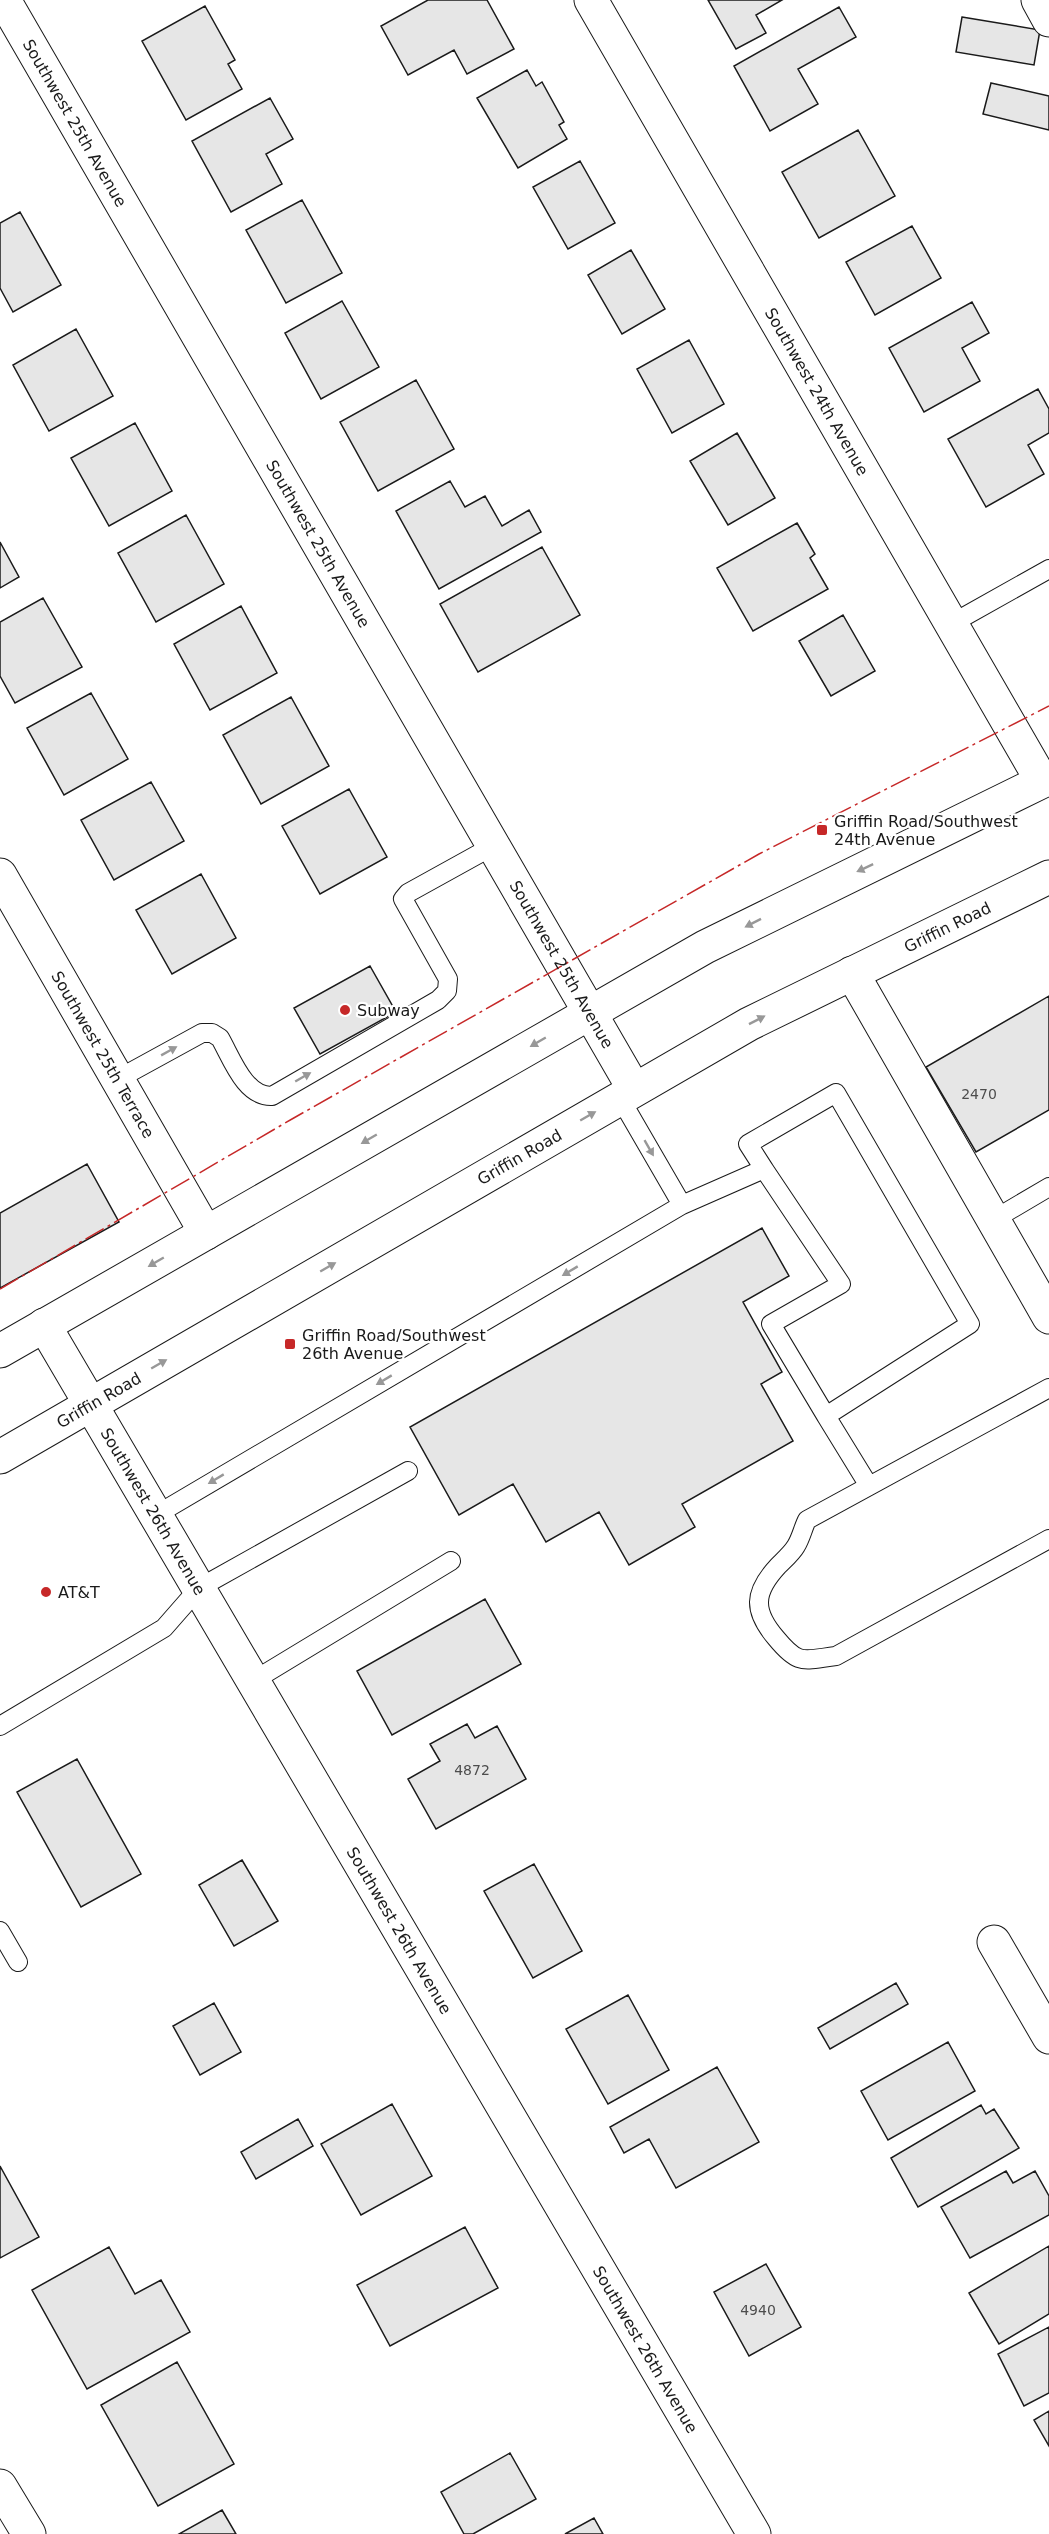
<svg xmlns="http://www.w3.org/2000/svg" width="1049" height="2534" viewBox="0 0 1049 2534" font-family="'DejaVu Sans',sans-serif">
	<style>
		.building { fill: #e6e6e6; stroke: #1a1a1a; stroke-width: 1.5 }
		.lines { fill: none; stroke-linecap: round; stroke-linejoin: round }
		.service-casing { stroke: #1a1a1a; stroke-width: 20 }
		.minor-casing { stroke: #1a1a1a; stroke-width: 35 }
		.primary-casing { stroke: #1a1a1a; stroke-width: 35 }
		.service { stroke: #fff; stroke-width: 18 }
		.minor { stroke: #fff; stroke-width: 33 }
		.primary { stroke: #fff; stroke-width: 33 }
		.power { stroke: #c62828; stroke-width: 1.5; stroke-dasharray: 21 4.5 3 4.5; stroke-linecap: butt }
		.oneway { fill: #989898 }
		.poi-dot { fill: #c62828; stroke: #fff; stroke-width: 2 }
		.labels { text-anchor: middle; stroke-width: 4.5; stroke-linejoin: round; paint-order: stroke }
		.number-label { font-size: 14px; fill: #4d4d4d }
		.street-label { font-size: 16px; fill: #1a1a1a; stroke: #fff }
		.poi-label { font-size: 16px; fill: #1a1a1a; stroke: #fff; text-anchor: start }
	</style>
	<rect width="100%" height="100%" fill="#fff"/>
	<path class="building" d="M428,0H487L514,49L467,74L454,50L408,75L381,26Z
		M708,0H782L756,15L766,33L736,49Z
		M205,6L235,60L228,64L242,89L186,120L142,41Z
		M839,7L856,37L798,69L818,104L770,131L734,66Z
		M962,17L1040,30L1034,65L956,52Z
		M527,70L536,86L542,82L564,122L559,125L567,139L518,168L477,98Z
		M991,83L1049,96V130L983,114Z
		M270,98L293,139L266,154L282,184L231,212L192,141Z
		M858,130L895,196L819,238L782,172Z
		M580,161L615,223L568,249L533,187Z
		M302,200L342,273L286,303L246,230Z
		M20,212L61,285L13,312L0,288V223Z
		M912,226L941,278L875,315L846,262Z
		M631,250L665,309L622,334L588,275Z
		M342,301L379,367L321,399L285,333Z
		M972,302L989,333L962,348L980,381L924,412L889,348Z
		M76,329L113,396L49,431L13,365Z
		M689,340L724,404L672,433L637,369Z
		M416,380L454,449L378,491L340,422Z
		M1038,389L1049,409V433L1028,445L1044,474L986,507L948,439Z
		M135,423L172,491L109,526L71,458Z
		M737,433L775,498L728,525L690,461Z
		M450,481L465,507L485,496L502,526L529,510L541,532L439,589L396,511Z
		M186,515L224,584L156,622L118,553Z
		M797,523L815,554L810,558L828,589L753,631L717,568Z
		M0,542L19,577L0,588Z
		M542,547L580,615L478,672L440,604Z
		M43,598L82,667L15,703L0,676V622Z
		M241,606L277,673L210,710L174,644Z
		M843,615L875,671L831,696L799,641Z
		M91,693L128,759L64,795L27,728Z
		M291,697L329,766L261,804L223,735Z
		M151,782L184,841L114,880L81,820Z
		M349,789L387,857L320,894L282,826Z
		M201,874L236,938L172,974L136,910Z
		M370,966L396,1012L320,1054L294,1008Z
		M1049,996V1110L976,1152L926,1067Z
		M87,1164L119,1222L0,1288V1213Z
		M762,1228L789,1276L743,1302L782,1372L761,1384L793,1441L682,1504L695,1527L629,1565L599,1512L546,1542L513,1484L459,1515L410,1427Z
		M485,1599L521,1664L392,1735L357,1671Z
		M467,1724L475,1738L497,1726L526,1779L436,1829L408,1779L440,1761L430,1744Z
		M77,1759L141,1874L81,1907L17,1792Z
		M242,1860L278,1921L234,1946L199,1885Z
		M534,1864L582,1951L533,1978L484,1891Z
		M896,1983L908,2004L830,2049L818,2028Z
		M628,1995L669,2070L608,2104L566,2029Z
		M214,2003L241,2052L200,2075L173,2026Z
		M948,2042L975,2091L888,2140L861,2091Z
		M717,2067L759,2142L676,2188L649,2139L624,2153L610,2127Z
		M392,2104L432,2176L361,2215L321,2144Z
		M981,2105L986,2114L994,2109L1019,2148L918,2207L891,2158Z
		M298,2119L313,2146L256,2179L241,2152Z
		M0,2166L39,2237L0,2258Z
		M1006,2171L1013,2183L1035,2171L1049,2196V2215L970,2258L941,2207Z
		M465,2227L498,2288L390,2346L357,2285Z
		M1049,2246V2314L999,2344L969,2293Z
		M109,2247L135,2294L161,2280L190,2332L87,2389L32,2290Z
		M766,2264L801,2327L749,2356L714,2292Z
		M1049,2327V2393L1024,2406L998,2354Z
		M177,2362L234,2464L158,2506L101,2405Z
		M1049,2411V2446L1034,2420Z
		M510,2453L536,2499L473,2534H464L441,2492Z
		M222,2510L236,2534H179Z
		M594,2518L603,2534H565Z"/>
	<g class="lines">
		<g class="service-casing">
			<path id="service" d="M951,624L1049,569
				M118,1079L202,1033H212L220,1038C232,1059 245,1097 272,1096L438,1000L447,991L448,979L403,899L408,893L493,846
				M764,1169L841,1284L771,1324L826,1416
				M682,1205L764,1169L748,1144L836,1093L970,1324L826,1416L869,1486
				M993,1220L1049,1187
				M1049,1388L807,1520C803,1528 801,1538 796,1546C792,1553 784,1560 778,1566C753,1593 753,1611 776,1638C799,1666 803,1660 836,1656L1049,1539
				M156,1515L682,1205L620,1098
				M253,1681L451,1561
				M0,1726L164,1628L199,1588L408,1471
				M0,1931L18,1962"/>
		</g>
		<g class="minor-casing">
			<g id="minor">
				<path id="s1" d="M4,0L634,1089"/>
				<path id="s2" d="M591,0L1042,781"/>
				<path d="M1038,0L1049,20"/>
				<path id="s3" d="M0,875L206,1233"/>
				<path d="M852,973L1049,1317"/>
				<path id="s4" d="M44,1325L754,2534"/>
				<path d="M994,1942L1049,2037"/>
				<path d="M0,2486L29,2534"/>
			</g>
		</g>
		<g class="primary-casing">
			<g id="primary">
				<path d="M0,1351L705,947L1049,778"/>
				<path id="s5" d="M0,1457L749,1024L1049,877"/>
			</g>
		</g>
		<use href="#service" class="service"/>
		<use href="#minor" class="minor"/>
		<use href="#primary" class="primary"/>
		<path class="power" d="M0,1289L292,1119L759,854L1049,706"/>
	</g>
	<defs><path id="oneway-solid" d="M-6-.8H1V-3.2L6.5 0L1 3.2V.8H-6Z" transform="scale(1.5)"/></defs>
	<g class="oneway">
		<use href="#oneway-solid" transform="translate(865 868) rotate(155)"/>
		<use href="#oneway-solid" transform="translate(753 923) rotate(153)"/>
		<use href="#oneway-solid" transform="translate(757 1020) rotate(-27)"/>
		<use href="#oneway-solid" transform="translate(538 1042) rotate(150)"/>
		<use href="#oneway-solid" transform="translate(169 1051) rotate(-29)"/>
		<use href="#oneway-solid" transform="translate(303 1077) rotate(-30)"/>
		<use href="#oneway-solid" transform="translate(588 1116) rotate(-30)"/>
		<use href="#oneway-solid" transform="translate(369 1139) rotate(150)"/>
		<use href="#oneway-solid" transform="translate(649 1148) rotate(60)"/>
		<use href="#oneway-solid" transform="translate(156 1262) rotate(150)"/>
		<use href="#oneway-solid" transform="translate(328 1267) rotate(-30)"/>
		<use href="#oneway-solid" transform="translate(570 1271) rotate(149)"/>
		<use href="#oneway-solid" transform="translate(159 1364) rotate(-30)"/>
		<use href="#oneway-solid" transform="translate(384 1380) rotate(149)"/>
		<use href="#oneway-solid" transform="translate(216 1479) rotate(149)"/>
	</g>
	<g class="poi-dot">
		<rect x="816" y="824" width="12" height="12" rx="3"/>
		<circle cx="345" cy="1010" r="6"/>
		<rect x="284" y="1338" width="12" height="12" rx="3"/>
		<circle cx="46" cy="1592" r="6"/>
	</g>
	<g class="labels">
		<g class="number-label">
			<text x="979" y="1099">2470</text>
			<text x="472" y="1775">4872</text>
			<text x="758" y="2315">4940</text>
		</g>
		<g class="street-label">
			<text dy="6" stroke="none"><textPath href="#s1" startOffset="142">Southwest 25th Avenue</textPath></text>
			<text dy="6" stroke="none"><textPath href="#s2" startOffset="452">Southwest 24th Avenue</textPath></text>
			<text dy="6" stroke="none"><textPath href="#s1" startOffset="628">Southwest 25th Avenue</textPath></text>
			<text dy="6" stroke="none"><textPath href="#s5" startOffset="1086">Griffin Road</textPath></text>
			<text dy="6" stroke="none"><textPath href="#s1" startOffset="1114">Southwest 25th Avenue</textPath></text>
			<text dy="6" stroke="none"><textPath href="#s3" startOffset="207">Southwest 25th Terrace</textPath></text>
			<text dy="6" stroke="none"><textPath href="#s5" startOffset="600">Griffin Road</textPath></text>
			<text dy="6" stroke="none"><textPath href="#s5" startOffset="114">Griffin Road</textPath></text>
			<text dy="6" stroke="none"><textPath href="#s4" startOffset="216">Southwest 26th Avenue</textPath></text>
			<text dy="6" stroke="none"><textPath href="#s4" startOffset="702">Southwest 26th Avenue</textPath></text>
			<text dy="6" stroke="none"><textPath href="#s4" startOffset="1188">Southwest 26th Avenue</textPath></text>
		</g>
		<g class="poi-label">
			<text x="834" y="827">Griffin Road/Southwest<tspan x="834" dy="18">24th Avenue</tspan></text>
			<text x="357" y="1016">Subway</text>
			<text x="302" y="1341">Griffin Road/Southwest<tspan x="302" dy="18">26th Avenue</tspan></text>
			<text x="58" y="1598">AT&amp;T</text>
		</g>
	</g>
</svg>
